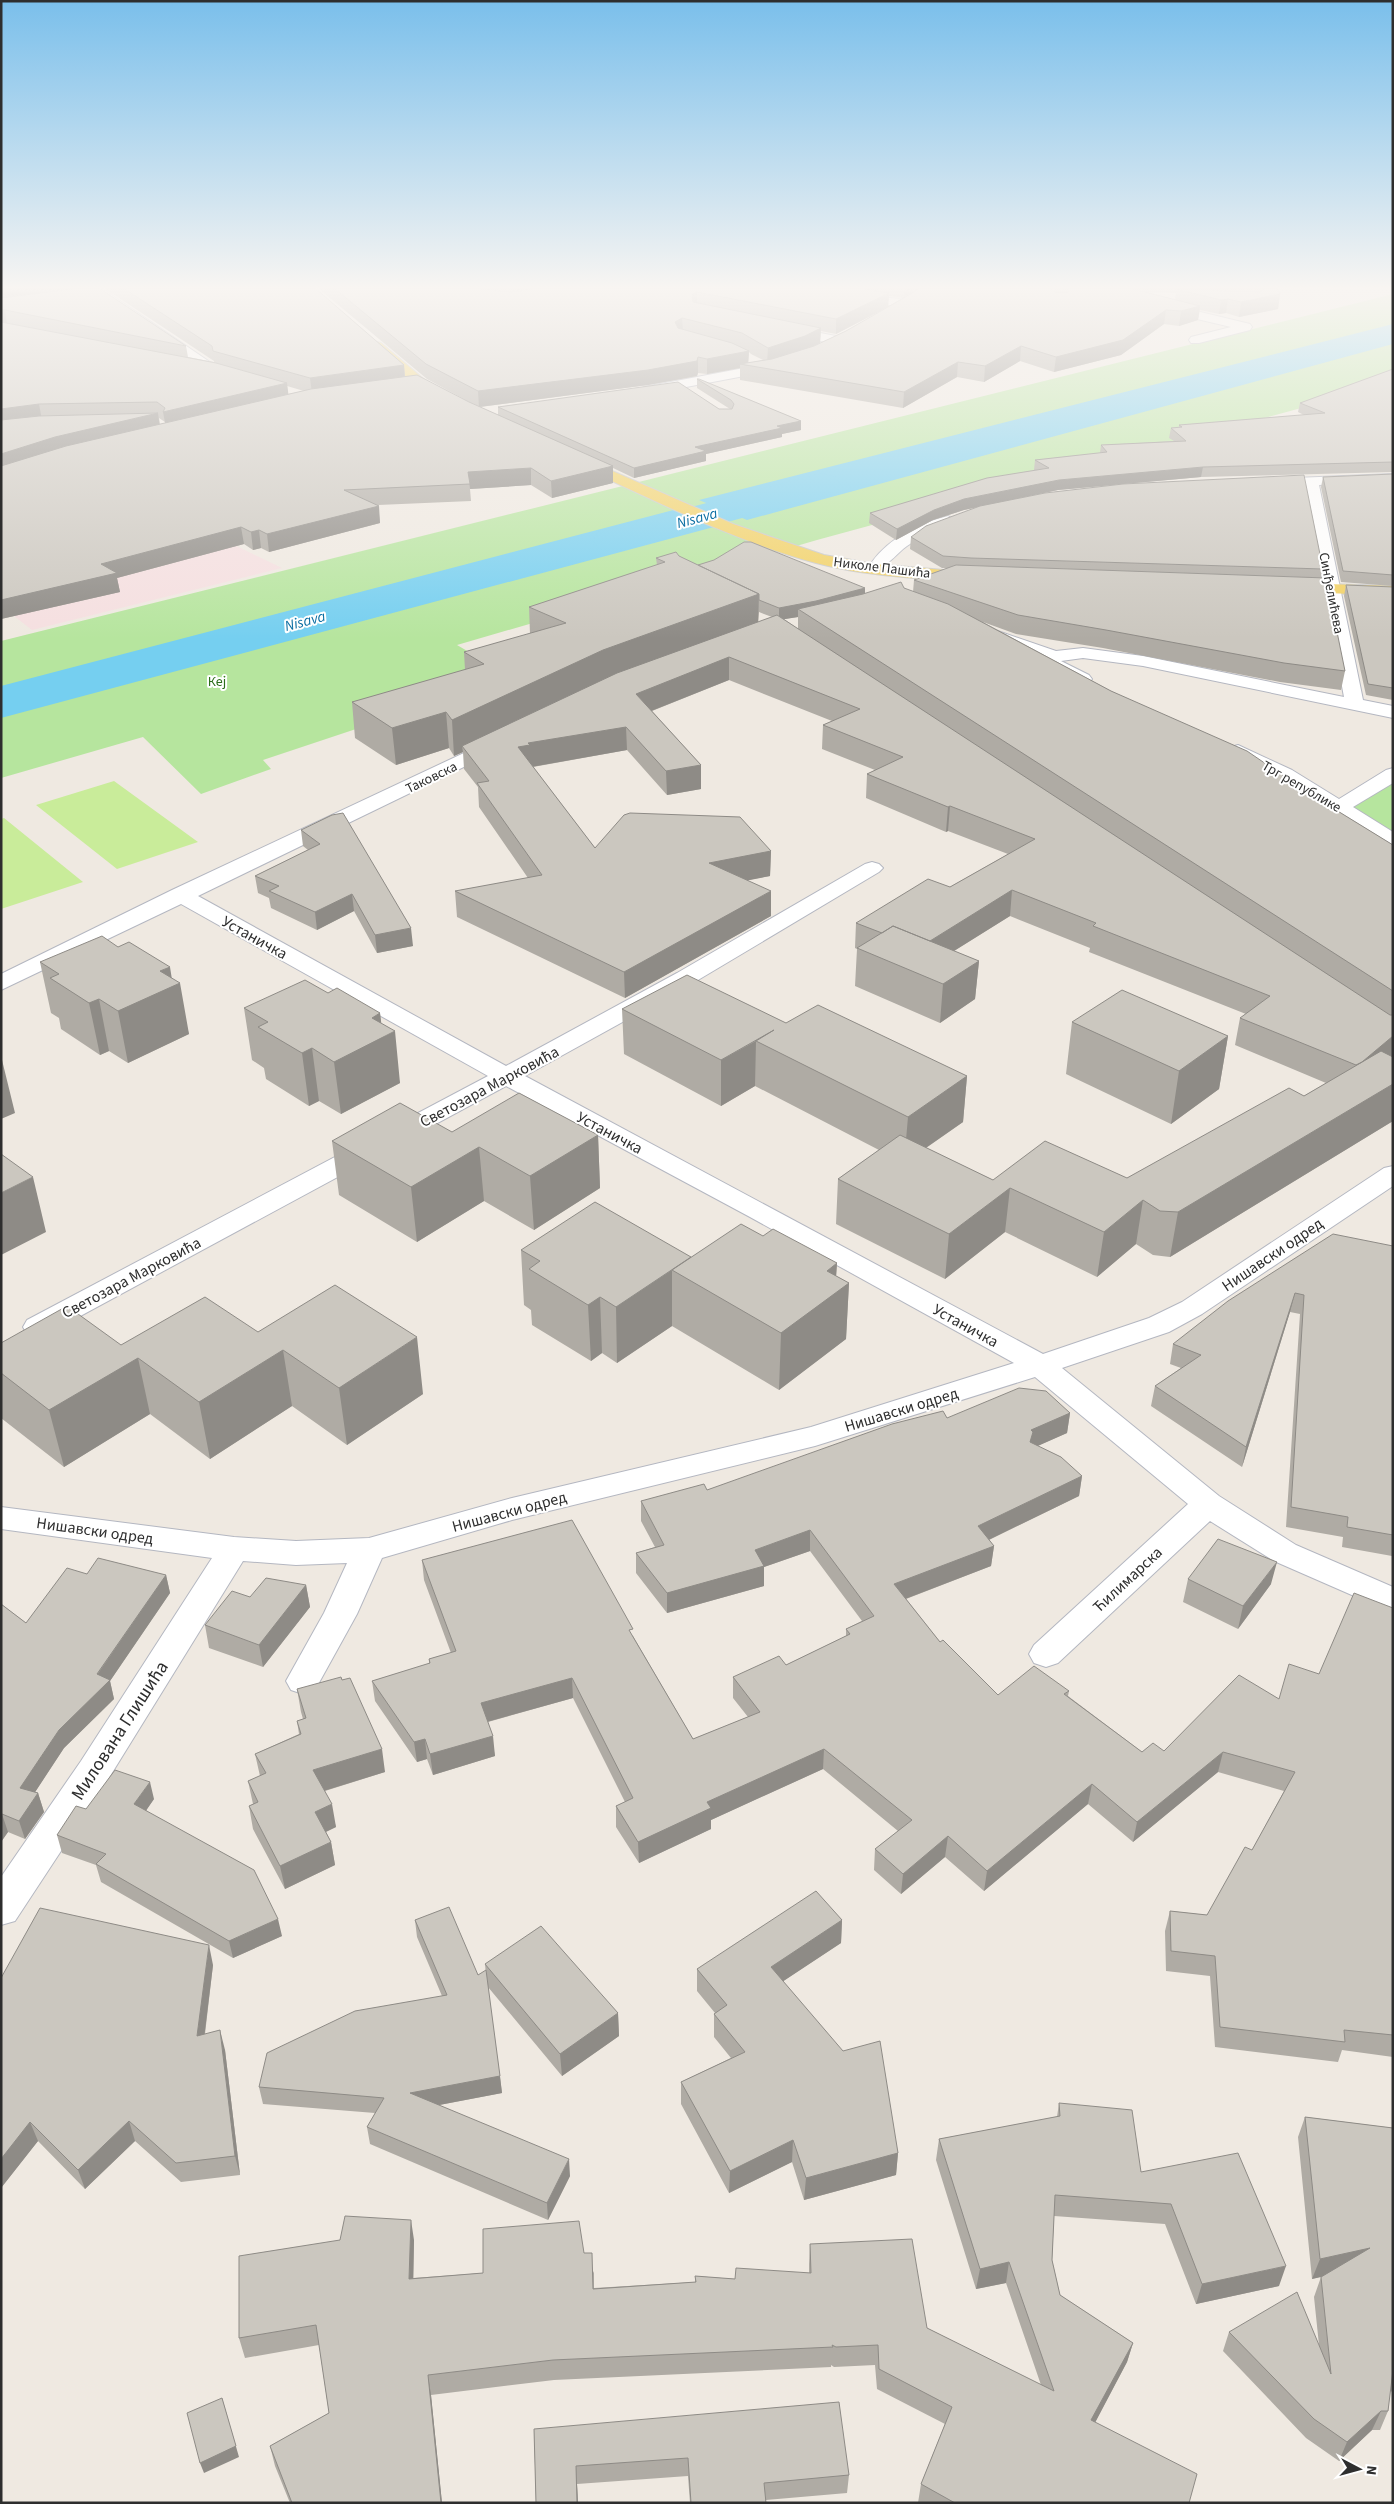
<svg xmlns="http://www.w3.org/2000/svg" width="1394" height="2504" viewBox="0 0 1394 2504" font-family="'Source Sans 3',sans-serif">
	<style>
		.medical { fill: #f5dfe0 }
		.green { fill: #b6e59e }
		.pitch { fill: #c9ec9a }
		.water { fill: #75cff0 }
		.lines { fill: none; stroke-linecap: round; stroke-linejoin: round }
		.river { fill: #75cff0; fill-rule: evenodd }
		.minor-casing { stroke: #b4b7c1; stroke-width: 2 }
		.major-casing { stroke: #c9c9c9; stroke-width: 2 }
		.minor { fill: #fff; fill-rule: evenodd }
		.major { fill: #f2d163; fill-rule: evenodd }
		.wall { fill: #afaba4; fill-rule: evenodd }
		.shaded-wall { fill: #8e8b86 }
		.building { fill: #cbc7bf; stroke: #8e8b86 }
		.labels { text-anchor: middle; stroke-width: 4; stroke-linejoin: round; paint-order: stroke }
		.far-street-label { font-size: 14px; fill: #2e2e2e; stroke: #fff }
		.far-park-label { font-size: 14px; fill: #2c6e1b; stroke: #fff }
		.far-water-label { font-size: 15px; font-style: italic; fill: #0d6fa3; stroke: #fff }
		.street-label { font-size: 16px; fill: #2e2e2e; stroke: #fff }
		.near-street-label { font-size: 19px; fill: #2e2e2e; stroke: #fff }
	</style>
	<rect width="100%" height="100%" fill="#efe9e1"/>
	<path class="medical" d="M183,520L282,568L32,630L1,606V548Z"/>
	<path class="green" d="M1393,294V383L817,540L457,645L493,666L386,719L263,760L271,769L201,794L143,737L1,778V641Z
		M1393,781V837L1346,808Z"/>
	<path class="pitch" d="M114,781L198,842L117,869L36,805Z
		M4,818L83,882L1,909V819Z"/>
	<path class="water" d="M1393,324V344L747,520L699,500Z
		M685,507L725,524L1,718V686Z"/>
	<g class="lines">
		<path class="river" d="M822,473L836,477L841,485L836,493L614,552L599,549L593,540L599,531Z"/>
		<g class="minor-casing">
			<path id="minor" d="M87,288H101L226,373L225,376H215Z
				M852,293L906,300L912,304L906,308L848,298V294Z
				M1163,303L1250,324L1252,327L1250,330L1199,343H1191L1189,340L1191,337L1231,327L1159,310L1157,307Z
				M784,326L841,337L847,341L841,345L780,333L778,330Z
				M776,362L781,363L782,366L781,369L644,395L637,391L644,387Z
				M1393,474V482L1319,485L1363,700L1393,706V718L1143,666L1083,658L1061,661L1089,675L1092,679L1089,683C1075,686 1049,673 1043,660L1044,658L986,638L983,634L986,630L992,629L1056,651L1083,648L1143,656L1344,697L1305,486L1268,487L1261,483L1268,479Z
				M948,516L956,521L953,524C937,530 921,536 907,546C898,552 890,564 880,567L872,562C889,538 920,523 948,516Z
				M498,737L505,739L508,743L505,747L198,896L506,1066L677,973L865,864L872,862L879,864L883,868L879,872L693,983L525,1076L1043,1354L1149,1318L1182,1302L1384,1168L1393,1166V1186L1202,1314L1169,1332L1062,1368L1219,1496L1296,1545L1393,1587V1613L1274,1561L1210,1521L1058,1663L1046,1667L1034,1663L1029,1654L1034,1645L1188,1504L1035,1377L815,1446L512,1520L382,1558L357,1614L315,1690L303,1694L291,1690L286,1681L324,1613L347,1563L296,1565L243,1561L107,1781L15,1921L1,1925V1877L81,1761L212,1558L1,1529V1507L234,1537L296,1541L369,1538L512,1498L811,1427L1014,1363L750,1217L506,1086L47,1334L37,1336L27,1334L23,1327L27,1320L488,1076L181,904L1,990V974L172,890Z
				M1238,745L1292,770L1339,799L1386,770L1393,768V783L1353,807L1393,832V847L1386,845L1278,778L1231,755L1228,751L1231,747Z"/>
		</g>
		<g class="major-casing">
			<path id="major" d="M377,342L381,343L426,381L447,392L449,395L447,398C427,403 388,362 373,349L371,346Z
				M578,456L733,524L824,555L874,564L967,572L975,577L967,582C916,578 865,576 816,563C731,540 652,499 573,463L571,460Z
				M1292,583L1393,586V596L1286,591L1284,588L1286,585Z"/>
		</g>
		<use href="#minor" class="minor"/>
		<use href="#major" class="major"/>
	</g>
	<path class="wall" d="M1,288L186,346L188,357L214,362V361L104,288H315L404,365L405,376L471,403L427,379L318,288H1050L1057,293L1051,288H1277L1280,294L1278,309L1239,317L1226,313L1219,314L1200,310L1198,320L1179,326L1164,324L1121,355L1054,372L1020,361L984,382L957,377L903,408L740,380V368L707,374L698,373L697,376L648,385L480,407L498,415V407L730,409L697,388V379L801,421V430L782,434V437L706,454V461L634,478L613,468V483L552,498L531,485L470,489L471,501L378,505L380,523L269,552L261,548L253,550L244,544L117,578L120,592L1,619ZM1147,292L1176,293L1175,300ZM889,296L904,298L846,331L820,343L821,331L836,334L888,307ZM749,352L751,354L763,360L748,363ZM287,386L304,391L288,394ZM159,418L165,422V423L160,424Z
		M1393,369V472L1201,477L1058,490L964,510L933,520L896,540L869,523L870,513L1035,471L1034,470L1035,460L1100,453L1101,445L1174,441L1169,438L1171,428L1179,427V425L1304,415L1298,412L1300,403Z
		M1393,474V586L1341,582L1321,487L1323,477Z
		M911,537L1323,569L1321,577L1345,671L1341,690L1280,682L1103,648L1016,634L983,622L1111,691L1310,794L1393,845V1121L1170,1257L1153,1255L1136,1244L1097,1277L1005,1232L945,1279L836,1224L838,1179L879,1150L755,1086L721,1106L624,1054L622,1009L786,1023L967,1076L963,1122L926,1148L993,1180L1127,1178L1304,1096L1326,1083L1235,1045L1240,1018L1246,1014L1089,952L1090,948L1010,916L954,951L979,961L975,999L940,1023L855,986L857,949L855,948L856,923L950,887L1008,854L948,831L946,832L866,798L867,774L875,770L822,749L823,725L832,721L729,680L652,711L701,765V789L667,795L627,750L533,767L595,848L771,851L770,876L748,880L771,916L625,998L457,917L455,891L528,878L479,807L478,787L464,769L463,752L454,756L449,748L396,765L355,738L352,702L465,670L464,652L530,634L529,607L657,565L656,558L679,556L698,565L865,594L904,588L913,592L914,580L947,568H942L910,549ZM759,612L772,617L758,622ZM798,617V629L784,619Z
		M1346,585L1393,587V700L1366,695L1344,596Z
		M332,815L413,946L377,953L354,911L317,930L271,908L269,898L258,893L255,876L308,850L303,846L301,830Z
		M40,962L172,978L189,1034L128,1063L109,1051L100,1055L61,1029L59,1018L51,1013Z
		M328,993L380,1013L381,1023L400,1083L341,1114L319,1101L309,1106L266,1079L264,1068L252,1060L244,1008Z
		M1072,1022L1228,1036L1219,1089L1171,1124L1066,1074Z
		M452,1132L598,1135L600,1188L534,1230L484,1201L417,1242L339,1195L332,1141Z
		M763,1236L837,1263L836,1276L849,1283L846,1339L779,1390L672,1326L617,1363L602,1353L591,1361L532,1325L531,1310L524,1305L521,1250L691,1257Z
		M1393,1246V1569L1392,1568V1556L1342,1547L1343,1537L1286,1527L1300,1314L1290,1312L1242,1467L1151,1406L1155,1386L1181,1368L1170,1364L1173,1344Z
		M258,1332L423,1394L347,1445L292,1406L210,1459L150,1414L64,1467L1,1418V1343L121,1345Z
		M1070,1413L1067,1433L1037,1446L1082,1476L1079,1496L989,1540L994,1546L991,1566L906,1599L940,1642L998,1695L1069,1691L1068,1696L1142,1752L1164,1751L1279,1699L1319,1674L1393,1608V2057L1342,2050L1338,2062L1215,2047L1210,1976L1166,1971L1165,1931L1170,1911L1207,1915L1252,1850L1284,1791L1218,1772L1133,1842L1088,1804L984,1891L945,1857L901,1894L874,1870L875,1849L898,1831L823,1769L711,1820V1829L639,1863L616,1827V1806L625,1802L573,1698L488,1722L495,1756L433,1775L427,1759L417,1762L375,1701L372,1681L429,1664V1659L451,1653L424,1580L422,1560L633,1636L693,1739L748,1717L733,1698V1677L786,1665L846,1636V1629L862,1621L810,1551L764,1567V1586L667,1613L636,1573V1553L655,1547L641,1521V1501L707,1490L947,1418Z
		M87,1574L166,1575L170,1593L110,1681L114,1699L64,1748L35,1792L38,1793L44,1812L25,1839L8,1832L1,1842V1604L26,1623Z
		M1188,1579L1271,1584L1238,1629L1183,1602Z
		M306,1585L310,1607L263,1667L209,1648L205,1625L250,1597Z
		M342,1680L385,1772L325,1791L336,1827L326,1832L331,1842L335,1865L285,1889L253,1829L249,1806L253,1804L248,1781L260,1776L255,1754L299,1734L297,1721L303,1719L301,1712L297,1689Z
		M154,1799L146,1810L282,1936L233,1958L101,1882L96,1865L62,1853L57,1835L86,1809Z
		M415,1920L478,1975H486L485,1964L618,2013L619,2036L562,2076L488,1987L502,2093L439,2105L570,2176L548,2220L370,2144L367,2127L375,2113L263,2104L259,2087L442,1996L417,1937Z
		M842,1920L841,1943L783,1981L898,2153L896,2175L804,2200L792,2162L729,2193L681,2104V2082L731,2058L714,2037V2014L715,2013L697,1991V1969Z
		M213,1965L205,2034L225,2050L240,2175L181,2182L135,2141L85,2189L38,2141L1,2188V1978Z
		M1059,2103L1141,2172L1279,2286L1196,2304L1165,2224L1054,2216L1052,2260L1060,2295L1133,2343L1127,2362L1095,2422L1189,2503H918L921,2484L945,2424L877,2389L875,2365L834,2367L831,2365V2367L554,2380L431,2395L442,2503H290L275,2466L270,2446L329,2413L319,2345L245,2358L239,2338L340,2240H414L413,2278L483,2273L584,2253L594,2273V2288L695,2282V2276L735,2279L809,2273V2264L810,2244L927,2328L1041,2385L1006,2283L976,2289L936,2160L939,2139L1057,2117Z
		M1305,2117L1393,2128V2392L1390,2391L1388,2411L1380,2430H1372L1339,2461L1306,2438L1223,2351L1229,2332L1319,2345L1314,2297L1321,2277L1323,2276L1312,2279L1298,2137Z
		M534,2429L849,2475L847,2493L766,2500V2503H690L688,2476L577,2484L578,2503H536Z"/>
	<path class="shaded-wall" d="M1,288H87L1,301Z
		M512,288H560L512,294Z
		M904,288H923L904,298Z
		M697,292V306L692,308V294Z
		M889,293L888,307L836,334V319Z
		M1280,294L1278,309L1239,317L1241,302Z
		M1228,299L1226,313L1219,314L1221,300Z
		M1200,306L1198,320L1179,326L1181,311Z
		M1,310H5L7,324L1,325Z
		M1166,310L1164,324L1121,355L1054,372L1056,357Z
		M682,318L683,332L675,337V322Z
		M821,328L820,343L804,351L767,363L768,348Z
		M1021,346L1020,361L984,382L985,366Z
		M749,351L748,366L740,364V368L707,374V359Z
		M698,357V373L697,376L648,385L479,407L478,391Z
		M958,362L957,377L903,408L904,392Z
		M404,365L405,380L312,393L310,378Z
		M287,383L289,399L166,428L163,412Z
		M39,404L42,420L1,425V409Z
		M158,413L160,429L1,472V454L55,437Z
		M801,421V430L782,434V437L706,454V461L634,478V468L695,447L777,426Z
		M613,466V483L552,498L551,481Z
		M1203,467L1201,477L1058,490L964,510L933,520L896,540L897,529L934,510L964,499L1059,480Z
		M531,468V485L470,489L468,472Z
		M379,506L380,523L269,552L267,534Z
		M241,527L244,544L117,578L120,592L1,619V600L101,564Z
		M259,530L261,548L253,550L251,532Z
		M865,588V600L798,609V617L779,620V608Z
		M759,594L758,628L462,746L463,752L454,756L452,720L603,650Z
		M729,657V680L636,717V694Z
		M446,712L449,748L396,765L392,728Z
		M626,727L627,750L531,767L518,747L528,743Z
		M701,765V789L667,795L666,771Z
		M950,806L948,831L946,832L948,807Z
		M771,851L770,876L709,888V863Z
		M1012,890L1010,916L917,974L919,948Z
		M771,891V916L625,998L624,972Z
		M352,894L354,911L317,930L315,912Z
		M411,928L413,946L377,953L375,935Z
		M979,961L975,999L940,1023L943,984Z
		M170,967L173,986L180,983L189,1034L128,1063L118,1011L160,971Z
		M99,999L109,1051L100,1055L89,1003Z
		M380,1013L383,1037L395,1031L400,1083L341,1114L334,1062L372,1018Z
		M1228,1036L1219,1089L1171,1124L1179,1071Z
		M1393,1036V1058L1357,1066Z
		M756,1041L755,1086L721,1106V1060Z
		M312,1048L319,1101L309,1106L302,1053Z
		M2,1060L15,1113L1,1119V1061Z
		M967,1076L963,1122L904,1163L908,1117Z
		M1393,1084V1121L1170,1257L1178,1212Z
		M598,1135L600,1188L534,1230L530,1176Z
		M479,1147L484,1201L417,1242L411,1187Z
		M33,1177L46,1232L1,1255V1193Z
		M1010,1188L1005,1232L945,1279L949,1234Z
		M1143,1200L1136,1244L1097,1277L1104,1232Z
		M837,1263L835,1293L849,1283L846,1339L779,1390L781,1333L827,1271Z
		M672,1270V1326L617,1363L616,1307Z
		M1295,1293L1290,1312L1242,1467L1246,1447Z
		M600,1297L602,1353L591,1361L588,1305Z
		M417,1337L423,1394L347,1445L339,1388Z
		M283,1350L292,1406L210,1459L199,1402Z
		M138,1358L150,1414L64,1467L49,1410Z
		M1070,1413L1067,1433L1031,1449L1027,1462L1031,1430Z
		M1082,1476L1079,1496L976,1546L978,1526Z
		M810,1530V1551L764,1567V1586L667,1613V1593L755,1550Z
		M994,1546L991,1566L892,1604L894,1584Z
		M1277,1562L1271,1584L1238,1629L1243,1606Z
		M166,1575L170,1593L110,1681L114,1699L64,1748L26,1806L20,1788L59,1730Z
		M306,1585L310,1607L263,1667L259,1645Z
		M572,1678L573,1698L483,1723L481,1703Z
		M493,1736L495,1756L433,1775L430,1754Z
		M425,1739L427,1759L417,1762L414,1742Z
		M382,1749L385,1772L317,1793L313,1770Z
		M824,1749L823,1769L711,1820V1829L639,1863L638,1842L707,1802Z
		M1223,1752L1218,1772L1133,1842L1137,1822Z
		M150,1782L154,1799L139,1821L134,1804Z
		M1092,1784L1088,1804L984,1891L987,1871Z
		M38,1793L44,1812L25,1839L19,1821Z
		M332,1804L336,1827L319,1835L315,1812Z
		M2,1814L8,1832L1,1842V1816Z
		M948,1836L945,1857L901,1894L903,1874Z
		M331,1842L335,1865L285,1889L280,1866Z
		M278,1919L282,1936L233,1958L229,1941Z
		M842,1920L841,1943L770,1990L771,1967Z
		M209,1945L213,1965L202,2055L197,2036Z
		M618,2013L619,2036L562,2076L560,2054Z
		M220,2030L225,2050L240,2175L235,2156Z
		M500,2076L502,2093L413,2110L410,2093Z
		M129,2121L135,2141L85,2189L78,2170Z
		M30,2122L38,2141L1,2188V2159Z
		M793,2140L792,2162L729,2193L730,2171Z
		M898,2153L896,2175L804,2200L806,2178Z
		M569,2159L570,2176L548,2220L547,2203Z
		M411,2220L414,2240L413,2299L409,2279Z
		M1370,2248L1362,2268L1312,2279L1320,2259Z
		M1009,2262L1006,2283L976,2289L980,2269Z
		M1286,2266L1279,2286L1196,2304L1202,2284Z
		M1133,2343L1127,2362L1086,2440L1091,2420Z
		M428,2375L431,2395L442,2503H441Z
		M222,2398L239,2457L204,2473L200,2463Z
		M1381,2411L1372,2430L1339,2461L1347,2442Z
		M576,2466L577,2484L578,2503H577Z"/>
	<path class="building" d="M80,288H99L186,346L5,310H1V298Z
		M123,288H315L404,365L310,378L213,351L212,346Z
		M334,288H474L511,292L537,288H859L889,293L836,319L697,292L692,294L693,302L821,328L805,336L768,348L742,333L682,318L675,322L678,328L732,343L749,351L707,359L698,357L697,361L648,370L478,391L426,364Z
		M921,288H1050L1056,293H1067L1069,288H1068H1129L1200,306L1181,311L1166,310L1123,340L1056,357L1021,346L985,366L958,362L904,392L740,364L772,359L814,346L846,331Z
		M1265,288H1277L1280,294L1241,302L1228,299L1221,300L1176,289L1260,292Z
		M1,322L216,363L287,383L163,412L165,408L157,402L39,404L1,409Z
		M1393,369V462L1203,467L1059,480L964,499L934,510L897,529L870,513L987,478L1049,468L1035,460L1107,452L1101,445L1186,441L1171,428L1182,427L1179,425L1325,413L1300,403Z
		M417,375L469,402L613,466L551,481L531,468L468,472L470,484L344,490L379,506L267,534L259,530L251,532L241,527L101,564L117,573L1,600V466L66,446L311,389Z
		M697,379H699L801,421L777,426L782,428L695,447L706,451L634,468L498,407L678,382L719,409H732L734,404L731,400Z
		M158,413L55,437L1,454V420L39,416Z
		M1393,474V575L1343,571L1323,477Z
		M1304,475L1323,569L971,558L943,556L911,537L926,526L980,506L1045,493L1123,484Z
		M744,542H751L865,588L816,601L779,608L759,600V594L698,565L714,560Z
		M676,552L679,556L759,594L603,650L452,720L446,712L392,728L352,702L484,664L464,652L566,623L529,607L665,562L656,558Z
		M956,565L1326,578L1345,671L1284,663L1106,630L1018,615L914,580Z
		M901,582L904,588L948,604L1111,691L1247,751L1310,794L1393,845V991L798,609L863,594Z
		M1346,585L1393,587V688L1368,684Z
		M777,615L1390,1015H1393V1036L1362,1062L1356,1065L1240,1018L1270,996L1093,926L1096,923L1012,890L930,941L893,926L882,933L856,923L928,879L950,887L1035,839L950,806L948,807L867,774L903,757L823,725L860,709L729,657L636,694L701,765L666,771L626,727L528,743L530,745L518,747L595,848L624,815L630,813L740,817L771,851L709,863L771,891L624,972L455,891L542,875L477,783L489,781L462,746L617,673Z
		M343,813L411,928L375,935L352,894L315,912L269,891L279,886L255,876L320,844L301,830L332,815Z
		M893,926L979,961L943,984L857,948Z
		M102,936L118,947L129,942L170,967L160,971L180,983L118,1011L99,999L89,1003L50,978L59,974L40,962Z
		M687,975L786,1023L818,1005L967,1076L908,1117L756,1041L774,1030L721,1060L622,1009Z
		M305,980L328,993L337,988L380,1013L372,1018L395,1031L334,1062L312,1048L302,1053L258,1027L268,1022L244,1008Z
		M1122,990L1228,1036L1179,1071L1072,1022Z
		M1381,1051L1393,1057V1084L1178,1212L1160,1211L1143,1200L1104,1232L1010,1188L949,1234L838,1179L900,1135L993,1180L1045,1141L1127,1178L1289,1088L1304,1096Z
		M519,1093L598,1135L530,1176L479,1147L411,1187L332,1141L400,1103L452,1132Z
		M1,1154L33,1177L1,1193Z
		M595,1202L691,1257L616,1307L600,1297L588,1305L529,1269L540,1261L521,1250Z
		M741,1224L763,1236L773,1229L837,1263L827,1271L849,1283L781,1333L672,1270Z
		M1333,1234L1393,1246V1535L1347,1527L1348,1517L1291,1507L1304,1295L1295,1293L1246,1447L1155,1386L1201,1355L1173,1344L1228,1301Z
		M335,1285L417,1337L339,1388L283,1350L199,1402L138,1358L49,1410L1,1373V1343L67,1306L121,1345L205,1297L258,1332Z
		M1019,1388L1046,1391L1070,1413L1031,1430L1033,1432L1030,1442L1061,1457L1082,1476L978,1526L994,1546L894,1584L940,1642L943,1640L998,1695L1034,1666L1069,1691L1064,1694L1142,1752L1153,1743L1164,1751L1239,1675L1279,1699L1289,1664L1319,1674L1354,1593L1393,1608V2035L1344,2030L1345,2042L1220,2027L1215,1956L1171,1951L1170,1911L1207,1915L1245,1847L1252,1850L1295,1772L1223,1752L1137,1822L1092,1784L987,1871L948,1836L903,1874L875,1849L912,1820L824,1749L707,1802L711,1808L638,1842L616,1806L633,1798L572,1678L481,1703L493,1736L430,1754L425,1739L414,1742L372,1681L430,1663L429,1659L456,1651L422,1560L572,1520L633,1629L629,1630L693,1739L760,1712L733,1677L779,1656L786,1665L850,1634L846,1629L874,1616L810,1530L755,1550L764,1566L667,1593L636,1553L664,1545L641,1501L704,1484L707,1490L892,1424L943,1411L947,1418Z
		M1218,1539L1277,1562L1243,1606L1188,1579Z
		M98,1558L166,1575L97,1674L110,1680L59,1730L20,1788L38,1793L19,1821L2,1814L1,1816V1604L26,1623L67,1568L87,1574Z
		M266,1578L306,1585L259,1645L205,1625L232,1591L250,1597Z
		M341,1677L342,1680L350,1678L382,1749L313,1770L332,1804L315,1812L331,1842L280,1866L249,1806L258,1802L248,1781L266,1773L255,1754L301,1734L297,1721L306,1718L297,1689Z
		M115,1770L150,1782L134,1804L254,1870L278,1919L229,1941L96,1864L106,1854L57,1835L76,1806L86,1809Z
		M816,1891L842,1920L771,1967L843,2051L880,2041L898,2153L806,2178L793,2140L730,2171L681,2082L745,2052L714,2014L727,2005L697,1969Z
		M449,1907L478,1975L486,1970L500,2076L410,2093L569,2159L547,2203L367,2127L384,2098L259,2087L267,2053L355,2011L447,1995L415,1920Z
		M40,1908L209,1945L197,2036L220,2030L235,2156L176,2163L129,2121L78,2170L30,2122L1,2159V1978Z
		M541,1926L618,2013L560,2054L485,1964Z
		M1059,2103L1132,2110L1141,2172L1238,2153L1286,2266L1202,2284L1171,2204L1055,2195L1052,2260L1060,2295L1133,2343L1091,2420L1197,2474L1189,2503H955L921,2484L952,2407L879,2369L878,2345L836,2347L832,2345L833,2347L553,2360L428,2375L441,2503H292L270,2446L329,2413L316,2325L239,2338V2256L340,2240L345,2216L411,2220L409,2279L483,2273V2229L579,2221L584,2253H592L593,2289L696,2282L695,2276L735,2279L736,2268L811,2273L810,2244L912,2239L927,2328L1054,2391L1009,2262L980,2269L939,2139L1060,2116Z
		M1305,2117L1393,2128V2370L1388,2411H1381L1347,2442L1314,2419L1229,2332L1297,2292L1331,2374L1321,2277L1370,2248L1320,2259Z
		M222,2398L236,2446L200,2463L187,2413Z
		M839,2402L849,2475L764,2483L766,2503H691L688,2458L576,2466L577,2503H536L534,2429Z"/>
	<linearGradient id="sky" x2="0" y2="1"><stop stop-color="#7abfeb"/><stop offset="0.45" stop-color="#f8f5f2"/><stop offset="1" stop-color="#f8f5f2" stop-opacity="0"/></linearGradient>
	<rect width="1394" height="639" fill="url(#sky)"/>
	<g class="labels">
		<g class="far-street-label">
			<text transform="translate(882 567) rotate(7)" y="5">Николе Пашића</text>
			<text transform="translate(1332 593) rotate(79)" y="5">Синђелићева</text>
			<text transform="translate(431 777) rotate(-26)" y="5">Таковска</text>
			<text transform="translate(1302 786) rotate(30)" y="5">Трг републике</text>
		</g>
		<g class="far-park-label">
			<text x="217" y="686">Кеј</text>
		</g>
		<g class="far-water-label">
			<text transform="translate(697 518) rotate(-15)" y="5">Nisava</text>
			<text transform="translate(305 621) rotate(-15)" y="5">Nisava</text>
		</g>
		<g class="street-label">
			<text transform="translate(255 937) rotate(29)" y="6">Устаничка</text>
			<text transform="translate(489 1086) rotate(-28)" y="6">Светозара Марковића</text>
			<text transform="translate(610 1132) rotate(28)" y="6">Устаничка</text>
			<text transform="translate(1272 1254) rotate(-34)" y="6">Нишавски одред</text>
			<text transform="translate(131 1277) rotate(-28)" y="6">Светозара Марковића</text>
			<text transform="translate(966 1325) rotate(29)" y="6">Устаничка</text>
			<text transform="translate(901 1409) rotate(-17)" y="6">Нишавски одред</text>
			<text transform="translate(509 1511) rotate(-15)" y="6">Нишавски одред</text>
			<text transform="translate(95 1530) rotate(8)" y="6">Нишавски одред</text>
			<text transform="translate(1127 1579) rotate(-43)" y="6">Ћилимарска</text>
		</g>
		<g class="near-street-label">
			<text transform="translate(119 1730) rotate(-57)" y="7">Милована Глишића</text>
		</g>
	</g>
	<rect width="1394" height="2504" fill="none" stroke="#2e2e2e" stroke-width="5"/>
	<g transform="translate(1359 2469) rotate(96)" stroke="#ffffff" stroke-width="4" paint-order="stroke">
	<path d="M0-4L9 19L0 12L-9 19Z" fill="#2e2e2e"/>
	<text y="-8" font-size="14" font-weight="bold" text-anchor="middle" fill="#2e2e2e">N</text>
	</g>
</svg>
